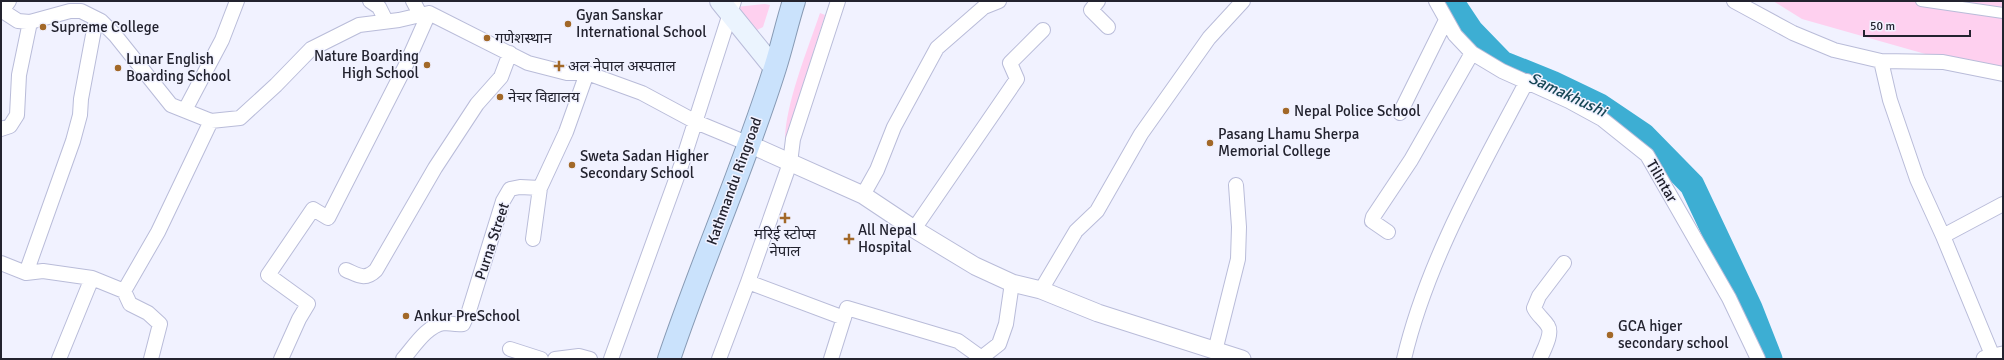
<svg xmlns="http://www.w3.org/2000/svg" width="2004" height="360" viewBox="0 0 2004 360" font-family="Signika,'Noto Sans Devanagari',sans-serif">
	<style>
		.green { fill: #fed0ef }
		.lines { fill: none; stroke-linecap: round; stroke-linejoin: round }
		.river { stroke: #3daed3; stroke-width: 25 }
		.pedestrian-casing { stroke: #b9bcd9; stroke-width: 12 }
		.minor-casing { stroke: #b9bcd9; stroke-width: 16 }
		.tertiary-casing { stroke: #b9bcd9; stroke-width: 19 }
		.secondary-casing { stroke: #b9bcd9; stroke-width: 22 }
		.trunk-casing { stroke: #879ab4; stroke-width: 24 }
		.pedestrian { stroke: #fff; stroke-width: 10 }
		.minor { stroke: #fff; stroke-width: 14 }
		.tertiary { stroke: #fff; stroke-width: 17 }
		.secondary { stroke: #ebf4fe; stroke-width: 20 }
		.trunk { stroke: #cae2fc; stroke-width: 22 }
		.poi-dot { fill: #a26828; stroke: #f1f2ff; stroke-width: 1.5 }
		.labels { text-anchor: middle; stroke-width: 3; stroke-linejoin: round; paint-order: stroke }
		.poi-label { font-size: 15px; fill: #23232f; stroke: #f1f2ff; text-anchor: start }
		.street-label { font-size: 15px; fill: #23232f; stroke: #f1f2ff }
		.water-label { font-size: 16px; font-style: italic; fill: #164655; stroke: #f1f2ff }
	</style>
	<rect width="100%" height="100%" fill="#f1f2ff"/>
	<path class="green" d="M1773,1H2003V76L1802,19Z
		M765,4L770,5L763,27L757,30L736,7Z
		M820,13L825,15L791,122L788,141H785C785,104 808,49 820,13Z"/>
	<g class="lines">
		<path class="river" d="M1451,1L1471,31L1502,63L1552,83L1600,106L1643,135L1692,185L1750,308L1770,359"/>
		<g class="pedestrian-casing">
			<path id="pedestrian" d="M1921,1L2003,13"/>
		</g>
		<g class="minor-casing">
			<path id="minor" d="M370,1L379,7L386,21
				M413,1L421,16
				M1098,1L1091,10L1108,27
				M1436,1L1455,35L1472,53L1502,71L1569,101L1602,119L1647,155L1729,298L1758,359
				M1734,1L1793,33L1834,50L1881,61L1890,100L1917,179L1943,236L1993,357
				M1,10L18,21L30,22L70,11H81L101,21L115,35L171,105L211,121L240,118L276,85L311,49L359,25L399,20L429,13L528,63L567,73H587L642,93L696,122L749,144
				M2,11L9,1
				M1881,61L1943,62L2003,74
				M185,110L222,40L237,1
				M1400,113L1446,20
				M1,129L10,126L17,115L19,75L30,22
				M863,195L877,170L894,127L937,48L984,7L999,1
				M914,229L1017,79L1010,63L1043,30
				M1388,232L1372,221L1373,217L1411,160L1472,53
				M1943,236L2003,204
				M533,239L540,188
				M1,263L26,273L43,271L92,278L124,291
				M346,270C358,275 365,281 376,270L435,168L477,104L501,77L510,53
				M26,273L73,141L80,115L81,99L96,19
				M748,282L844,318
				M1041,290L1076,231L1097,211L1141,134L1209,38L1243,1
				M510,349L541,359
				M1215,351L1238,259L1239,227L1236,185
				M981,358L999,344L1006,324L1012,283
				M59,359L92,278
				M151,359L160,324L148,313L130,304L124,291L158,232L211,121
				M281,359L299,319L308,304L268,275L313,209L328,218L405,67L429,13
				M403,359C413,348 427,325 444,323C450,323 456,325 463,324L469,311L503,201L510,189L520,187L540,188L566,132L587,73
				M555,359L579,356L590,359
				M611,359L682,163L734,1
				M719,359L748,282L790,163L793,139L838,1
				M831,359L847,308L958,341L983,359
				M1404,359C1427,261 1480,170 1527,81
				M1540,359C1543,351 1553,334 1548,326C1544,319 1538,316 1534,308L1539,296L1564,263"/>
		</g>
		<g class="tertiary-casing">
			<path id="tertiary" d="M749,144L863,195L914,229L975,266L1012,283L1041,290L1098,313L1242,359
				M1985,359L2003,355"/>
		</g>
		<g class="secondary-casing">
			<path id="secondary" d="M720,1L775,69"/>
		</g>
		<g class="trunk-casing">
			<path id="trunk" d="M669,359C702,261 744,167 775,68C782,46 787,23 794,1"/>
		</g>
		<use href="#pedestrian" class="pedestrian"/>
		<use href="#minor" class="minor"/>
		<use href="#tertiary" class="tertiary"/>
		<use href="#secondary" class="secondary"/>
		<use href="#trunk" class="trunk"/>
	</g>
	<g class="poi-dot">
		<circle cx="568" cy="24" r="4"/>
		<circle cx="43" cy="27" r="4"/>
		<circle cx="487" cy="38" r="4"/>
		<circle cx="427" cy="65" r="4"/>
		<path d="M557 60h4v4h4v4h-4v4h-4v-4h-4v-4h4z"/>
		<circle cx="118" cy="68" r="4"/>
		<circle cx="500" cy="97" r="4"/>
		<circle cx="1286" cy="111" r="4"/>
		<circle cx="1210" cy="143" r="4"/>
		<circle cx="572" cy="165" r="4"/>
		<path d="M783 212h4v4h4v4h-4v4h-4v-4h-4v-4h4z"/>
		<path d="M847 233h4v4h4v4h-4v4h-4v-4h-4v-4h4z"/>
		<circle cx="406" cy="316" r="4"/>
		<circle cx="1610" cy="335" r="4"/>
	</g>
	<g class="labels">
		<g class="poi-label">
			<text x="576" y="20">Gyan Sanskar<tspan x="576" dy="17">International School</tspan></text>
			<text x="51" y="32">Supreme College</text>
			<text x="495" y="43">गणेशस्थान</text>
			<text x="419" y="61" text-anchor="end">Nature Boarding<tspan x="419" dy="17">High School</tspan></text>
			<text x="126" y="64">Lunar English<tspan x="126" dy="17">Boarding School</tspan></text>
			<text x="568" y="71">अल नेपाल अस्पताल</text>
			<text x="508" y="102">नेचर विद्यालय</text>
			<text x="1294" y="116">Nepal Police School</text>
			<text x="1218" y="139">Pasang Lhamu Sherpa<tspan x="1218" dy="17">Memorial College</tspan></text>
			<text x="580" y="161">Sweta Sadan Higher<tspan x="580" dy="17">Secondary School</tspan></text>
			<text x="858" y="235">All Nepal<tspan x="858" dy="17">Hospital</tspan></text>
			<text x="785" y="239" text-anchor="middle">मरिई स्टोप्स<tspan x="785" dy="17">नेपाल</tspan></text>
			<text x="414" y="321">Ankur PreSchool</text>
			<text x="1618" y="331">GCA higer<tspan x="1618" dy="17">secondary school</tspan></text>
		</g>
		<g class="street-label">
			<text transform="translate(734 181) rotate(-70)" y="5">Kathmandu Ringroad</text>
			<text transform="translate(1662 181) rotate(60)" y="5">Tilintar</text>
			<text transform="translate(492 241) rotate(-72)" y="5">Purna Street</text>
		</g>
		<g class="water-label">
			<text transform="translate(1568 94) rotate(25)" y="6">Samakhushi</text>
		</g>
	</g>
	<rect width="2004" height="360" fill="none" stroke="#23232f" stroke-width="4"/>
	<path d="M1864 30v6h106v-6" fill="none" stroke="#23232f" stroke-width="2"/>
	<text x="1870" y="30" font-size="12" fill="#23232f" stroke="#f1f2ff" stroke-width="3" paint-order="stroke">50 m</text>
</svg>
